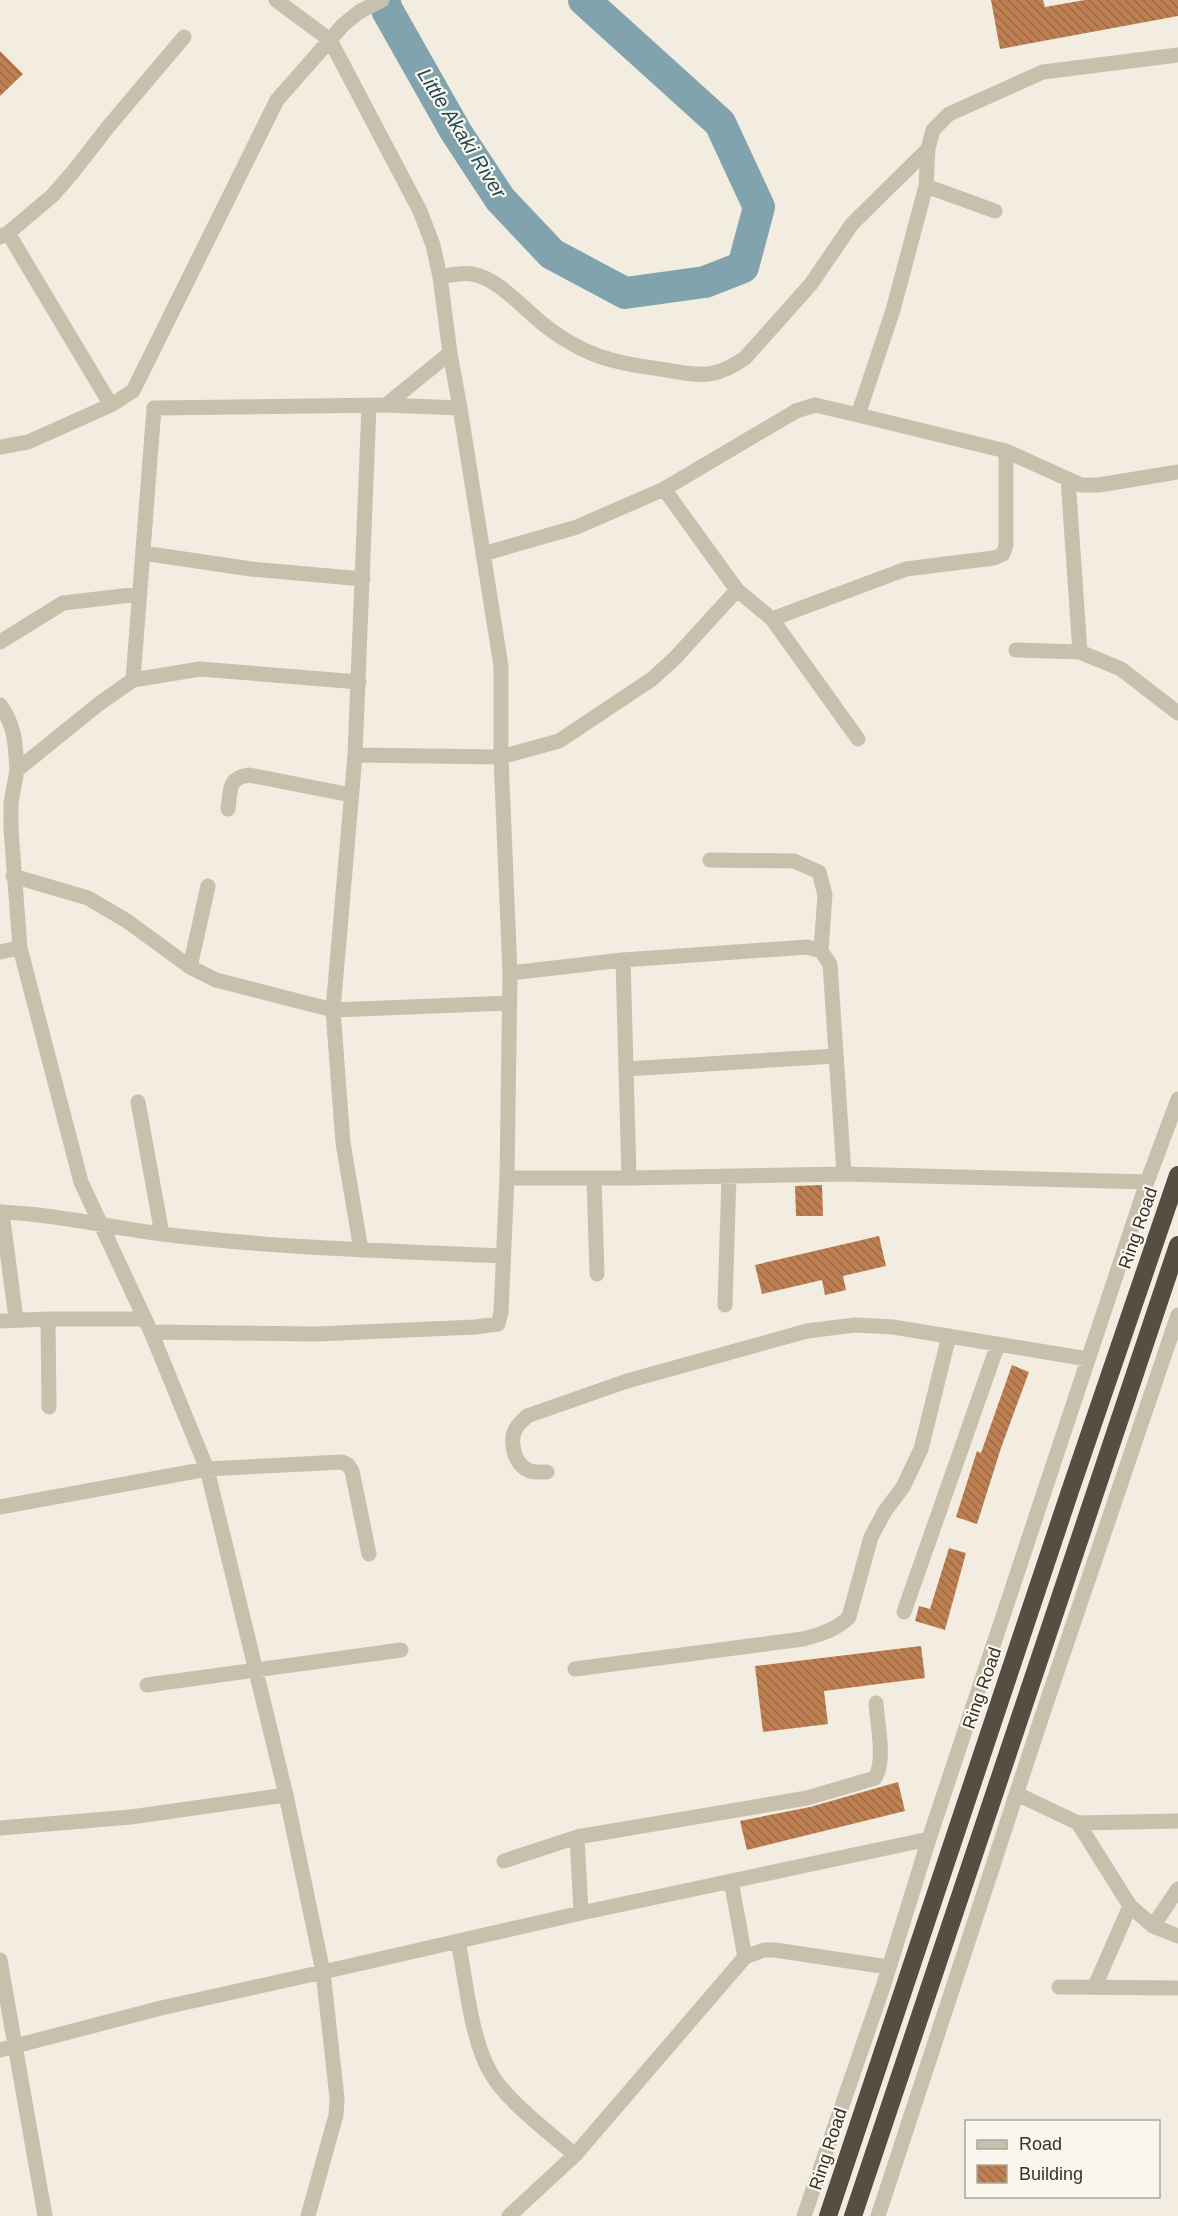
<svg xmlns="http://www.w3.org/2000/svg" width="1178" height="2216" viewBox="0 0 1178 2216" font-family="Arial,sans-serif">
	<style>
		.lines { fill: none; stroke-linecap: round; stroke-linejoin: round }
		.river { stroke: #81a3ad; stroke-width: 32 }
		.building { fill: url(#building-back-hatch) }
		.minor { stroke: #c9bfad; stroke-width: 15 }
		.highway { stroke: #584d43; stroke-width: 18 }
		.labels { text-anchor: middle; stroke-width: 4.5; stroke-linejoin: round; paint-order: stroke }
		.street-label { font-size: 18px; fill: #38312b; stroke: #f9f6ed }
		.water-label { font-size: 20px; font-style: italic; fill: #234a57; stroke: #f9f6ed }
	</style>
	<defs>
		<pattern id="building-back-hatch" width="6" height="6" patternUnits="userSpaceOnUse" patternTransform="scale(1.5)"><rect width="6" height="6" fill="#be8052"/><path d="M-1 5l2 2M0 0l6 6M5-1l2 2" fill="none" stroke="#9b6944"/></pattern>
	</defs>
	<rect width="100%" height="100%" fill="#f2ede0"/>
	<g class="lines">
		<path class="river" d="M384,0L387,10L456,132L500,199L552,254L625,293L705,282L743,267L759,207L720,123L584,0"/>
	</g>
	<path class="building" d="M991,0H1043L1045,7L1085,0H1178V16L1000,49Z
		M0,51L23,74L0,96Z
		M822,1185L823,1216H796L795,1186Z
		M879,1236L886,1266L843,1276L846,1290L825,1295L822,1280L762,1294L755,1265Z
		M1012,1365L1029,1372L1001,1448L977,1524L956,1517L977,1451L981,1453Z
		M949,1548L966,1553L945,1630L915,1621L919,1606L930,1609Z
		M921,1646L925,1678L824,1691L828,1724L763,1732L755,1666Z
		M898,1782L905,1811L747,1850L740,1821L810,1807Z"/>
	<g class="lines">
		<path class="minor" d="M276,0L330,40L420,211L433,245L440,277L450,353L460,408
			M926,186L995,211
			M8,233L111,405
			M0,237L8,233L52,196L73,172L108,127L184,37
			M440,277C450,275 461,272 472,274C499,278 525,311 547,327C557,335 570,343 582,349C608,362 638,366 667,370C701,376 715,379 745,358L811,284L852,224L928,149
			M386,405L450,353
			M858,415L1006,451L1081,485H1099L1178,472
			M0,447L28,442L111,405L133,391L277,100L343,25L359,12L382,0
			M1068,479L1080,652
			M664,489L737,590
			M143,553L251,569L363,579
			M483,554L577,527L664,489L796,411L815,405L858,415L893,310L926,186L928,149L933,130L949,114L1043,72L1178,55
			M772,619L906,569L994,558L1003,554L1006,545V451
			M0,642L63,603L140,594
			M1016,650L1080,652L1121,669L1178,713
			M133,680L200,669L359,682
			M0,705C16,727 15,744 17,770
			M355,755L369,406
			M228,809C231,790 227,778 249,775L351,795
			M710,860L794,861L819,872L825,895L821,951
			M13,876L88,898L127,921L190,967L216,980L333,1010L509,1003
			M0,952L20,948
			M623,960L629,1178
			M190,967L208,886
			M510,973L623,960L807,947L821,951L830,964L844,1174
			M626,1069L836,1056
			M138,1102L162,1234
			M507,1178H629L844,1174L1147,1182
			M594,1178L597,1274
			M0,1212C55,1214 108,1227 162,1234C275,1248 390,1251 503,1256
			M2,1212L16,1319
			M725,1305L729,1176
			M48,1319L49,1407
			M0,1321L48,1319H145
			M151,1332L317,1334L475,1327L498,1324L501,1312L507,1178L510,973L501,757L559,741L652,679L675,658L737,590L772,619L858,739
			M547,1472C541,1472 533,1473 528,1470C514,1464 508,1439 517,1427C519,1423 524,1420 527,1416L627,1381L807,1331L855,1325L893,1327L1088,1359
			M0,1507L207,1469L342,1462L348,1465L352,1471L369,1554
			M904,1612L998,1344
			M575,1669L803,1639C821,1634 836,1630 849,1617L871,1537L885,1511L903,1487L921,1449L949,1336
			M147,1685L401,1650
			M1017,1794L1078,1823L1130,1906L1153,1926L1178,1936
			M1078,1823L1178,1821
			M0,1828L131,1817L286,1795
			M577,1837L581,1913
			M504,1861L577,1837L807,1798L875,1778C886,1760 877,1724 876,1703
			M731,1881L745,1957
			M1153,1926L1178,1889
			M458,1941C466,1980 471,2042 492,2075C507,2101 551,2134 575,2155
			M0,1960L45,2216
			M1095,1986L1130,1906
			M1059,1987L1178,1988
			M0,2050L161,2008L323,1972L286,1795L207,1469L151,1332L81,1182L20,948L11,829V803L17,770L100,703L133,680L154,408L386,405L460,408L501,666V757L355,755L333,1010L343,1143L361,1250
			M308,2216L336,2115L337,2098L323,1972L581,1913L929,1839
			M509,2216L575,2155L745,1957L764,1950H775L888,1967
			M804,2216L883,1987L929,1839L1147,1182L1178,1099
			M878,2216L1042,1716L1178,1315"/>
		<path class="highway" d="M828,2216L1070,1491L1178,1175
			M853,2216L1178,1245"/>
	</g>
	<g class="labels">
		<g class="street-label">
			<text transform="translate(1138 1228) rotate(-71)" y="6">Ring Road</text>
			<text transform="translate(982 1688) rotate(-71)" y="6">Ring Road</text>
			<text transform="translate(828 2149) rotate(-72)" y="6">Ring Road</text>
		</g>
		<g class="water-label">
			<text transform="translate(462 133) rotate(58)" y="7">Little Akaki River</text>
		</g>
	</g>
	<rect x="965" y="2120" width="195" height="78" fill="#f9f6ed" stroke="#aca79f" stroke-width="1.5"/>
	<rect x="977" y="2140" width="30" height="9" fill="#c9bfad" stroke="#aca79f" stroke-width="1.5"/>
	<text x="1019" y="2150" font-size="18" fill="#38312b">Road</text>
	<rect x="977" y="2165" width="30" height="18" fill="url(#building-back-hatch)" stroke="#aca79f" stroke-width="1.5"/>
	<text x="1019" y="2180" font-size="18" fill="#38312b">Building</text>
</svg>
